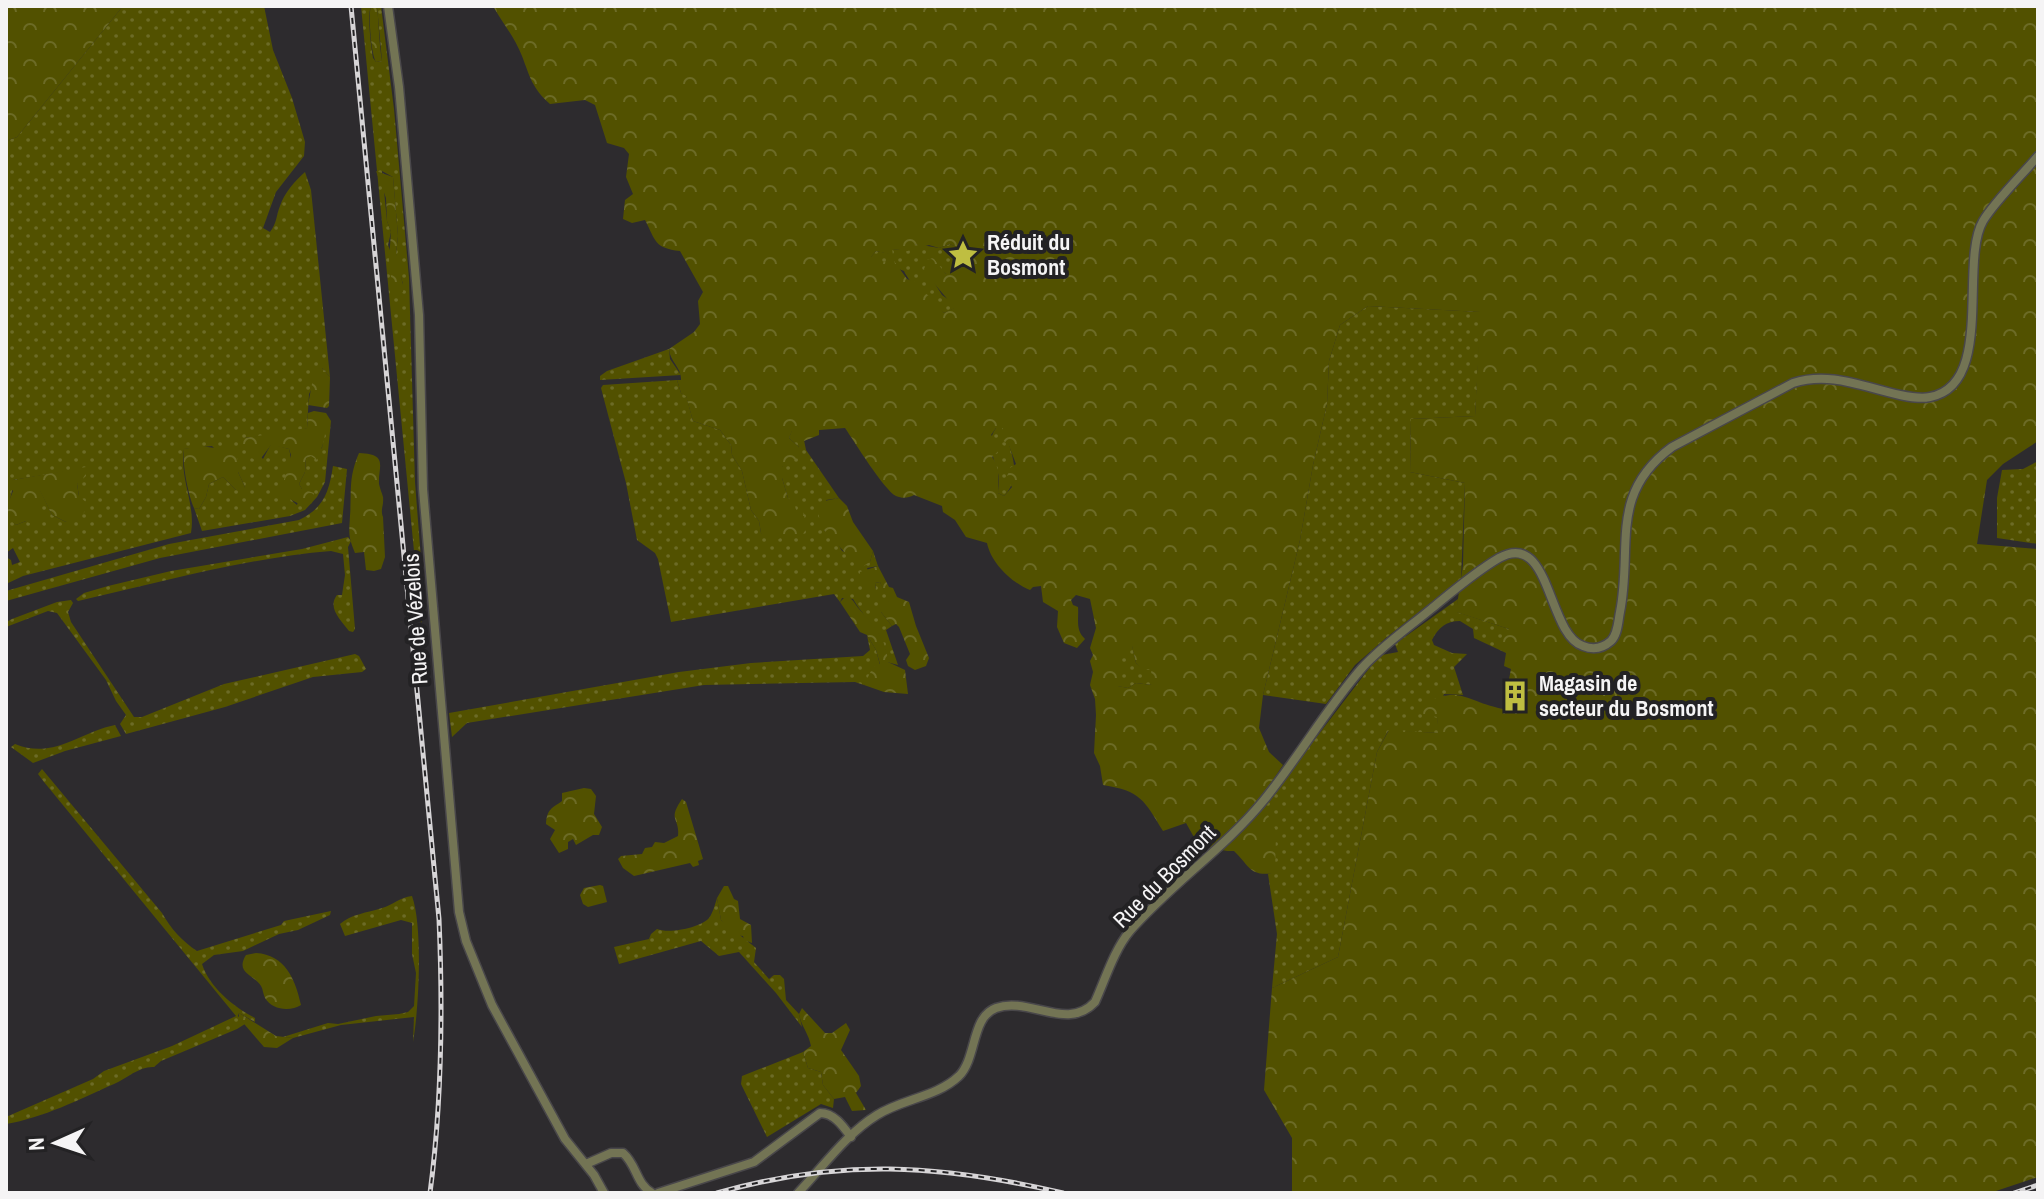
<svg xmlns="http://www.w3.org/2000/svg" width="2044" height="1199" viewBox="0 0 2044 1199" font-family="'Archivo Narrow',sans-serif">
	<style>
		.grass { fill: url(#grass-dots); fill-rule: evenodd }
		.forest { fill: url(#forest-crowns); fill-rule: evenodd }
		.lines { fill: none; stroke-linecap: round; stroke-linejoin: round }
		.tertiary-casing { stroke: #49474a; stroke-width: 11 }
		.tertiary { stroke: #737454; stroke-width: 8 }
		.rail-casing { stroke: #d7d5d7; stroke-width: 5 }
		.rail { stroke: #232224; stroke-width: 2; stroke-dasharray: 6; stroke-linecap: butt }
		.labels { text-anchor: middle; stroke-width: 8; stroke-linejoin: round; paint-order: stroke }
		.poi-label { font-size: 22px; font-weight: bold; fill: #f5f4f5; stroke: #232224; text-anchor: start }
		.street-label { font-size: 22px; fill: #f5f4f5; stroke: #232224 }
	</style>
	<defs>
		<pattern id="grass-dots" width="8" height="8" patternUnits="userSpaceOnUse" patternTransform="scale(2)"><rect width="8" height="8" fill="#525100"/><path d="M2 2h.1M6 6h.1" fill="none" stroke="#6c6b26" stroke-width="1.8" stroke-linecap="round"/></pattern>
		<pattern id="forest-crowns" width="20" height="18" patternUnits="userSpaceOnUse" patternTransform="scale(2)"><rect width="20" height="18" fill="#525100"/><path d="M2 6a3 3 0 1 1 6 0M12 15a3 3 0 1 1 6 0" fill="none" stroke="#6c6b26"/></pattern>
	</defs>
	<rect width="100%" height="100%" fill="#2d2b2e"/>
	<path class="grass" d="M123,6H264L273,50L292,98L305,142L304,156L276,192L263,228L270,232C277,223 276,216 280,206C284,193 295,181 305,172L311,190L330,377L322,368L309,394L307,428L292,433L244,438L263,459L271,444L289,449C296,471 271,483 297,505L302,489L299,484L305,472L306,458L322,448L326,413L331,421L325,482L317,497L305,510L290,516L202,531L194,508L199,509L206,497L209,484L223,477L236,490L245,487L238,472L212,446L184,449C179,478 196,504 191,533L23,576L6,584V557L11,560L12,565L20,562L13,548L6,553V141L17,137ZM86,468L77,484L79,496L66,522L52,515L40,490L26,521L16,525C3,511 13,497 13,480Z
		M361,6H371C367,15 371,46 373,58L376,62L382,61L377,6H381L394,109L409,278L415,482L425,611L421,623ZM382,171L393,177L398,236L396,254L403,285L388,245L391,232L387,221Z
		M916,244L939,248L950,244L958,248L957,263L946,274L941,269L932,279L942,295L952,302L955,308L944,313C933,302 910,285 904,271L870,258L876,251L892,254V249L904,250Z
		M1368,306L1481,312L1475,416L1411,419L1410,472L1465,483L1461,579L1387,637L1355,665L1326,704L1263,695L1300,540L1313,465L1327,404L1329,361L1340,325Z
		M669,349L670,359L681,375L600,380V376L607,371Z
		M677,380L681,393L686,395L693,421L720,430L731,445L732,455L742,471L751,510L759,521L761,533L780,538H800L796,510L788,498L782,478V467L799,447L789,438L792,430L804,440L806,450L839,498L826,500L824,530L835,539L842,551L870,562L873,551L878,566L867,568L876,590L875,583L880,582L890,601L885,604L881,612L892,626L886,630L898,665L887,662C887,635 865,620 853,599L842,598L840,602L834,594L671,622L658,559L655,553L637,540L626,483L601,388L603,385Z
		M1004,427C1010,452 1024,475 1004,496L998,493C998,486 1000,479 998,473C994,457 985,443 996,428Z
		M2038,461V544L1997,538V498L2002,470L2023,469Z
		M333,466L347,469L342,523L160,558L6,601V591L169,544L299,520C324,508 329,492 333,466Z
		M348,537L351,541L348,547L355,629L353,632L349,631C341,620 327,608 337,595H342L345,575L343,554L331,551C246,558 162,582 78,601L76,599L84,593L108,586L171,571L302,549Z
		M1458,599L1457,612L1509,629L1506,653L1474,638L1473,629L1460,621C1446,621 1438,628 1432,640L1434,645L1452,653L1467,654L1454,667L1463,695L1444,694L1437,716L1439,733L1388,731L1377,752L1338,957L1272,988L1277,934L1268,874L1275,872L1267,815L1263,807L1374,662L1382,655L1398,652L1395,644Z
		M71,600L73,603L68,612L71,622L134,717H142L224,684L355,654L359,656L366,669L362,672L313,677L225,707L126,734L120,724L126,715L116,701L106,680L57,613L48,611L6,627V622L12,619L57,602Z
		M867,635L876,650L880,665L864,685L855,682L704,685L467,723L452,737L449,713L679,672L751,663L863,656L870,650Z
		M1132,645L1136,663L1141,668H1152V685L1136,683L1128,688L1117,686L1121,646Z
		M115,725L121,736L65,751L33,763L11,747L15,744C53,760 80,732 115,725Z
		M42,769L162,913C171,929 182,941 197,951L281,925L284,921L331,911L330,915L298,930L279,934L243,951L214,955L202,964C209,987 234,1007 255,1018V1022L239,1013L238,1016L245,1024L237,1029L161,1061L154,1067C140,1066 127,1078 114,1084C80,1099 43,1118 6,1124V1117L93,1079L104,1071L172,1046L236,1016L44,782L38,774Z
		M412,896C423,926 419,1009 413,1042L414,1017L341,1025L293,1038L283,1037L328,1023L338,1024L376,1016L399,1014L408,1012L414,1006L416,973L412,954V923L401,920L345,936L340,924C351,914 367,913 382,908C393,905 400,897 412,896Z
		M717,898L721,920L756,948L754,962L769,979L774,975H780L784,979L786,1000L799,1014L802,1027L776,993L739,952L719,956L701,941L619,964L614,947L649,939L651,934L657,929C669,934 700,928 709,918C713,913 715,904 717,898Z
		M803,1052L808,1068L821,1072L823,1085L834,1099L833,1108L821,1104L767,1137L741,1084L742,1076Z"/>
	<path class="forest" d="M6,6H123L17,137L6,141Z
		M371,6H377C379,25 379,43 382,61L376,62C371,54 368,14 371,6Z
		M493,6H2038V441L2003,464L1987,480L1977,544L2038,549V1177L1990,1193H1292V1138L1264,1090L1272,988L1338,957L1377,752L1389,730L1438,733L1437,717L1420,713L1422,704C1462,685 1464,701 1503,709L1511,669L1504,666L1506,653L1501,641L1509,629L1456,612L1463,565L1465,483L1410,472L1411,419L1475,416L1480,312L1368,306L1340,325L1329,361L1327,404L1313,465L1300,540L1263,695L1259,728L1269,752L1283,765L1260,799L1276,831L1275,873C1249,877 1250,866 1234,851C1222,852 1212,846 1199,846L1186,823L1163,831C1144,800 1141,791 1103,785L1100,766L1094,753L1096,715L1095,699L1090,685L1093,672L1090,661L1093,655L1090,648L1096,628L1090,599L1076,595L1071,600L1073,605L1078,607C1079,619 1075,630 1085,639L1077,648L1064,643L1057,627L1058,611L1043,602L1041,586L1033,587L1030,590C1012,583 991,563 987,543L966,537L955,520L943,512L942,506L914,495C908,498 903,499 896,496C884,490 854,441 845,428L819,430V435L804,441L792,431L789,438L799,447L797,458L782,467V478L788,498L794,502L796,510L804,512L805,531L800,538H780L776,541L770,540L761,533L759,521L751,510L742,471L732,455L731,445L720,430L693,421L686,396L681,393L677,380H681C682,368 670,362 669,349L694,332L700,324L698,301L703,292L680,251C654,248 656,241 645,220L632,223L623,219L625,200L633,194L626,177L629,154L624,148L607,143L595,105L585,100L550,104C532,88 530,77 522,56C515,38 502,22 493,6ZM916,244L922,247L929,245L939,248L950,244L958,248L957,263H947L946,274L934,259H928L924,269L927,276C930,278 953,305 954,308L944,313L933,299L916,286L915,282L907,279L894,261L882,262L871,257L876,251L893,255L892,249L908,251ZM996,428H1003V441L1008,443L1016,464L1010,468L1006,479L1012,487L1004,496L998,493C998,478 1001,470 992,457L1004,446L991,435ZM1122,646H1132L1136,663L1141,669H1151L1152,685L1136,683L1128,688L1118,686Z
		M376,171L393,177L398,236L396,254L400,261L403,292L393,294L389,260L391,232L387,221L386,198Z
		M315,368H322L330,377L329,406L327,408L308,405Z
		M314,411L326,413C327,429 324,445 317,460L311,456L306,458L305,472L299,484L302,489L314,493L312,503L305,507L280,494L291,455L289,449L271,445L259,461L253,459L238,439L307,428L308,413Z
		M200,446L230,450L240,462L238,472L245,487L241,491L236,490L223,477L209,484L206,497L199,509L194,508C188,494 182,464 184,449Z
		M359,453C389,454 378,466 379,484C380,489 382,493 383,497C384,506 380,509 383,517L385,557L381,569L374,571L366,570L364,552L355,553C348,536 349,533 350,516C352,490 348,479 359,453Z
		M86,467V476L77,484L79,496L87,503L84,513L66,522L52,515L40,491L38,500L41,520L33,525L26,521L16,525L8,518V504L13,491L9,487L13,480Z
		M839,498L847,506L853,522L873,551L870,562L860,569L824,530L819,517V502Z
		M878,566L889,587L893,588L897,597L909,602L916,626L929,658L926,666L915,670L908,666L906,660L910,654L899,627L896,624L892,626L881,612V604L889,601L880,582L875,583L876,592L860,579V572Z
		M846,596C855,600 854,604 860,610C873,624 887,640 888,662L905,670L908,694L884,692L864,685L873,667L880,664L876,650L867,635L860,632L840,602Z
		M584,788L591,789L596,796L594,814L602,827L599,835H593L576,845L573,839L568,842V849L559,853L550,839L555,830L546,824C547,809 551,809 562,801V793Z
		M682,799L686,802L703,859L698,861L699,865L693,867L690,863L634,876L623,868L618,859L621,856L642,854L645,848L652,847L655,842L664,843L678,836C680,817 667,821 682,799Z
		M600,885L603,886L607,902L588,907L583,904L580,895L584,888Z
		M724,886H728L734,899L738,901L740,919L751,925L752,943L744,940L743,936L735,935L721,920L717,898Z
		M256,953C285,955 295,978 301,1005C290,1012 272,1010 265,998C263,994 263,989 261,986C253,974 235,973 246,955Z
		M802,1008L825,1033H832L846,1023L850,1030L841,1050L859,1076L861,1086L856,1093L866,1110L852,1111L845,1097L834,1099L823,1085L821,1072L808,1068L803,1052L811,1046C809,1034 801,1026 799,1014Z
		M239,1013L276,1036L293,1038L277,1048L264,1047L239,1018Z"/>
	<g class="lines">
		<g class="tertiary-casing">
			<path id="tertiary" d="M388,6L399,87L419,315L423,489L459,912L466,941L492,1005L565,1139L594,1175L604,1193
				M586,1164L611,1153H623C637,1165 636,1184 652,1193
				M658,1193L754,1162L820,1113C834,1113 843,1126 851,1137
				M798,1193C823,1167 846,1134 877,1115C902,1099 937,1097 959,1076C977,1058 971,1017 996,1008C1029,996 1067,1032 1095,1002C1105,980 1114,950 1130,931C1171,884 1225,848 1264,800C1299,757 1326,709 1362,668C1382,646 1408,628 1431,609C1453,591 1475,572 1499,558C1551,529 1547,634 1583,646C1593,650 1603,648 1611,641C1618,634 1618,622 1620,612C1633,547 1608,494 1672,447L1793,383C1830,371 1863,387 1900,395C1910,397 1920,399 1930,397C1995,385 1959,262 1983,221C1995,201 2022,175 2038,156"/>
		</g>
		<use href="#tertiary" class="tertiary"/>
		<g class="rail-casing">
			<path id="rail" d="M351,6L439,919C443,1011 442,1102 430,1193
				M717,1193C840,1158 939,1164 1063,1193
				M2014,1193L2038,1185"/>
		</g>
		<use href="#rail" class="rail"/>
	</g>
	<defs>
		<g id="sight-bare" transform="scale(2.4)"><path d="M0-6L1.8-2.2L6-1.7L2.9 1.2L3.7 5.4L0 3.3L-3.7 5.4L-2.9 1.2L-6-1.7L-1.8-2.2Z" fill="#bfbe41" stroke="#232224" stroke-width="2.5" paint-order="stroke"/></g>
		<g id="building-bare" transform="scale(2.4)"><path d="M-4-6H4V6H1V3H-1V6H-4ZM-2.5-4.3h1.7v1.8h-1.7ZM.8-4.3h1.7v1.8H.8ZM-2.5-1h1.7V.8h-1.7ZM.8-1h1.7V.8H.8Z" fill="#bfbe41" stroke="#232224" stroke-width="2.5" paint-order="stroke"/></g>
	</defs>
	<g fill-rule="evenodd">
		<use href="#sight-bare" x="963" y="255"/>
		<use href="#building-bare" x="1515" y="696"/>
	</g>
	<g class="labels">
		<g class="poi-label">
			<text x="987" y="250">Réduit du<tspan x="987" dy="25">Bosmont</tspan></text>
			<text x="1539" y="691">Magasin de<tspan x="1539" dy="25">secteur du Bosmont</tspan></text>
		</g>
		<g class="street-label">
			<text transform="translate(415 619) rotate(-94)" y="8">Rue de Vézelois</text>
			<text transform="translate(1164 876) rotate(-45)" y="8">Rue du Bosmont</text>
		</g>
	</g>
	<rect width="2044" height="1199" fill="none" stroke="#f5f4f5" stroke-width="16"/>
	<g transform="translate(56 1143) rotate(267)" stroke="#232224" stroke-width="6" paint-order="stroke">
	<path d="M0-6L14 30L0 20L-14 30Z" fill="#f5f4f5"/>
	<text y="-12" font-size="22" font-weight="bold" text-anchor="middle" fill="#f5f4f5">N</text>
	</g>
</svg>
